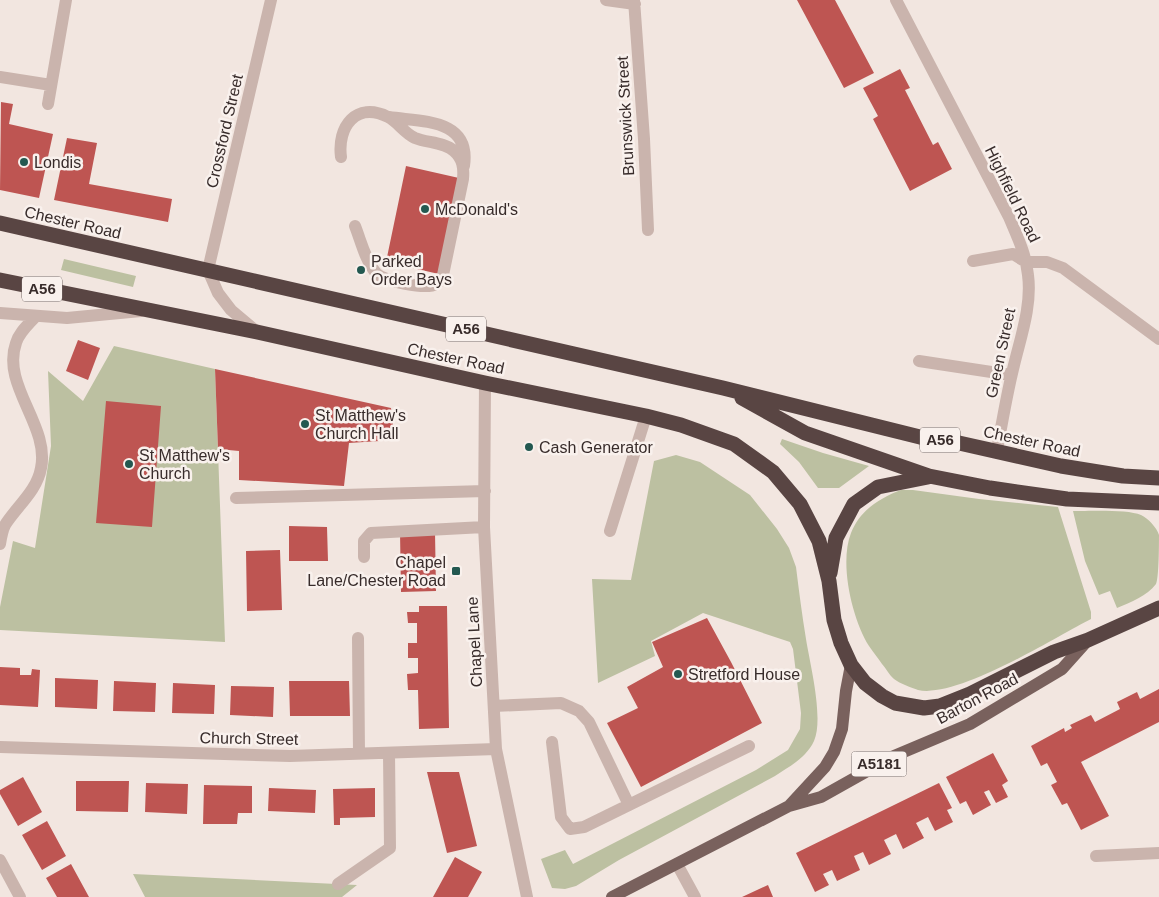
<svg xmlns="http://www.w3.org/2000/svg" width="1159" height="897" viewBox="0 0 1159 897" font-family="Arial,sans-serif">
	<style>
		.green { fill: #bcc0a1 }
		.building { fill: #be5552 }
		.lines { fill: none; stroke-linecap: round; stroke-linejoin: round }
		.minor { stroke: #cab4ad; stroke-width: 12 }
		.major { stroke: #79615d; stroke-width: 12 }
		.highway { stroke: #594543; stroke-width: 15 }
		.poi-dot { fill: #235850; stroke: #f9f1ed; stroke-width: 2 }
		.labels { text-anchor: middle; stroke-width: 5; stroke-linejoin: round; paint-order: stroke }
		.shield { fill: #f9f1ed; stroke: #726765; stroke-width: 1 }
		.shield-label { font-size: 15px; font-weight: bold; fill: #382c2b }
		.street-label { font-size: 16px; fill: #382c2b; stroke: #f9f1ed }
		.poi-label { font-size: 16px; fill: #382c2b; stroke: #f9f1ed; text-anchor: start }
	</style>
	<rect width="100%" height="100%" fill="#f2e6e0"/>
	<path class="green" d="M64,259L136,276L133,287L61,270Z
		M114,346L215,369L225,642L0,630V607L13,541L35,548L51,446L48,371L83,401Z
		M782,439L823,453L869,466L839,488H818L799,462L780,444Z
		M676,455L700,462L750,495L777,529L789,548L796,567C799,591 802,615 806,639C810,664 824,718 814,741C806,758 790,766 775,776L619,860L576,886L565,889L552,888L541,859L565,850L573,864L756,770L788,750L800,729L801,713L793,649L790,642L703,613L651,641L655,656L598,683L592,579L631,580L654,461Z
		M901,490H913L979,499L1058,507L1091,612V619C1054,638 957,699 918,690C912,688 899,683 894,679C889,675 886,668 882,664C878,658 873,652 869,646C852,619 839,563 851,533C860,510 880,498 901,490Z
		M1073,511C1089,511 1128,509 1141,515C1148,518 1157,528 1159,535C1159,542 1159,578 1156,584C1147,596 1131,602 1117,608L1110,591L1099,595L1085,561Z
		M133,874L357,885L342,897H145Z"/>
	<path class="building" d="M797,0H835L874,73L844,88Z
		M900,69L910,88L905,90L933,145L938,142L952,169L910,191L873,119L878,116L863,88Z
		M1,102L13,104L9,124L53,134L39,198L0,190Z
		M67,138L97,143L89,184L172,199L168,222L54,200Z
		M406,166L459,178L439,274L386,262Z
		M78,340L100,348L88,380L66,371Z
		M215,369L391,408L395,440L349,443L344,486L239,480V451L218,449Z
		M106,401L161,406L152,527L96,523Z
		M289,526L327,527L328,561H289Z
		M400,532H435L436,591L401,592Z
		M280,550L282,610L247,611L246,551Z
		M419,606H447L449,728L419,729L418,690H408L407,674L418,673V658H408V643H417V623H408L407,612H419Z
		M707,618L731,662L762,723L641,787L607,723L638,708L627,687L663,667L652,642Z
		M0,667L20,668V675H31L32,669L40,670L38,707L0,705Z
		M55,678L98,680L97,709L55,707Z
		M114,681L156,683L155,712L113,711Z
		M289,681H349L350,716H290Z
		M173,683L215,685L214,714L172,713Z
		M231,686L274,687L273,717L230,715Z
		M1159,689V722L1081,762L1109,816L1081,830L1067,803L1062,805L1051,785L1057,782L1047,763L1041,766L1031,746L1064,728L1065,732L1072,728L1070,725L1091,715L1095,722L1120,709L1117,702L1137,692L1140,699Z
		M993,753L1008,781L1002,785L1008,797L996,803L989,790L984,792L991,805L973,815L966,801L960,804L946,777Z
		M427,772H459L477,846L447,853Z
		M23,777L42,812L18,826L0,794V790Z
		M76,781H129L128,812L76,811Z
		M146,783L188,784L187,814L145,812Z
		M939,783L952,808L947,810L953,822L935,831L928,817L916,823L924,838L903,849L896,834L884,840L891,854L869,865L863,852L854,856L860,870L837,881L832,870L823,874L829,885L815,892L796,853Z
		M204,785L252,786V813H238L237,824H203Z
		M269,788L316,790L315,813L268,811Z
		M375,788V817L340,818V825H334L333,789Z
		M47,821L66,856L42,870L22,835Z
		M455,857L482,872L468,897H433Z
		M71,864L89,897H57L46,878Z
		M768,885L773,897H742Z"/>
	<g class="lines">
		<path class="minor" d="M606,0L635,4
			M634,0L644,139L648,230
			M896,0L1009,217C1017,236 1026,254 1028,275C1032,305 1021,336 1014,365C1007,393 1002,422 997,451
			M0,77L51,85
			M48,104L66,0
			M389,117C421,122 471,118 464,166
			M341,157C337,127 356,101 388,117C398,122 404,133 415,138C427,143 444,142 454,151C463,159 464,168 463,179L443,275C442,279 440,282 436,284C426,290 384,281 376,273C365,260 361,241 355,226
			M973,261L1013,254L1026,262
			M1026,262H1047L1063,268L1159,339
			M0,313L67,318L141,311
			M257,332L231,310L218,293L208,270L271,0
			M919,361L1011,375
			M485,383L484,527L496,749L527,897
			M236,498L485,491
			M610,531L646,416
			M0,544C1,538 2,531 5,525C17,506 37,491 41,468C50,426 1,385 16,343C19,332 29,324 36,316
			M364,557V541L371,533L484,527
			M358,638L359,754
			M494,706L561,703L579,711L589,722L629,805
			M552,742L561,817L570,829L584,827L749,746
			M0,747L290,756L496,749
			M1096,856L1159,853
			M0,860L20,897
			M677,864L695,897
			M338,884L390,848L389,753"/>
		<path class="major" d="M789,806L825,767L834,752L842,729L846,691L851,665
			M612,897L789,806L821,797L894,756L970,724L1062,669L1088,640"/>
		<path class="highway" d="M0,223L723,388L920,437L959,443L1061,466L1123,476L1159,478
			M0,280L257,332L485,383L646,416L681,425L734,444L773,472L800,504L819,541L829,581L834,620L841,643L851,665L865,683L882,696L895,703L924,708L940,706L970,694L1054,652L1088,640L1159,608
			M742,398L805,433L929,476L990,488L1067,499L1159,503
			M830,573L836,538L854,504L878,487L928,477"/>
	</g>
	<g class="poi-dot">
		<circle cx="24" cy="162" r="5"/>
		<circle cx="425" cy="209" r="5"/>
		<circle cx="361" cy="270" r="5"/>
		<circle cx="305" cy="424" r="5"/>
		<circle cx="529" cy="447" r="5"/>
		<circle cx="129" cy="464" r="5"/>
		<rect x="451" y="566" width="10" height="10" rx="2.5"/>
		<circle cx="678" cy="674" r="5"/>
	</g>
	<g class="labels">
		<g class="shield">
			<rect x="22" y="276.5" width="40" height="25" rx="4"/>
			<rect x="446" y="316.5" width="40" height="25" rx="4"/>
			<rect x="920" y="427.5" width="40" height="25" rx="4"/>
			<rect x="851.5" y="751.5" width="55" height="25" rx="4"/>
		</g>
		<g class="shield-label">
			<text x="42" y="294">A56</text>
			<text x="466" y="334">A56</text>
			<text x="940" y="445">A56</text>
			<text x="879" y="769">A5181</text>
		</g>
		<g class="street-label">
			<text transform="translate(625 116) rotate(-93)" y="6">Brunswick Street</text>
			<text transform="translate(224 131) rotate(-77)" y="6">Crossford Street</text>
			<text transform="translate(1013 194) rotate(64)" y="6">Highfield Road</text>
			<text transform="translate(73 222) rotate(13)" y="6">Chester Road</text>
			<text transform="translate(1000 353) rotate(-78)" y="6">Green Street</text>
			<text transform="translate(456 358) rotate(12)" y="6">Chester Road</text>
			<text transform="translate(1032 441) rotate(12)" y="6">Chester Road</text>
			<text transform="translate(474 642) rotate(-93)" y="6">Chapel Lane</text>
			<text transform="translate(977 698) rotate(-28)" y="6">Barton Road</text>
			<text transform="translate(249 738) rotate(1)" y="6">Church Street</text>
		</g>
		<g class="poi-label">
			<text x="34" y="168">Londis</text>
			<text x="435" y="215">McDonald's</text>
			<text x="371" y="267">Parked<tspan x="371" dy="18">Order Bays</tspan></text>
			<text x="315" y="421">St Matthew's<tspan x="315" dy="18">Church Hall</tspan></text>
			<text x="539" y="453">Cash Generator</text>
			<text x="139" y="461">St Matthew's<tspan x="139" dy="18">Church</tspan></text>
			<text x="446" y="568" text-anchor="end">Chapel<tspan x="446" dy="18">Lane/Chester Road</tspan></text>
			<text x="688" y="680">Stretford House</text>
		</g>
	</g>
</svg>
